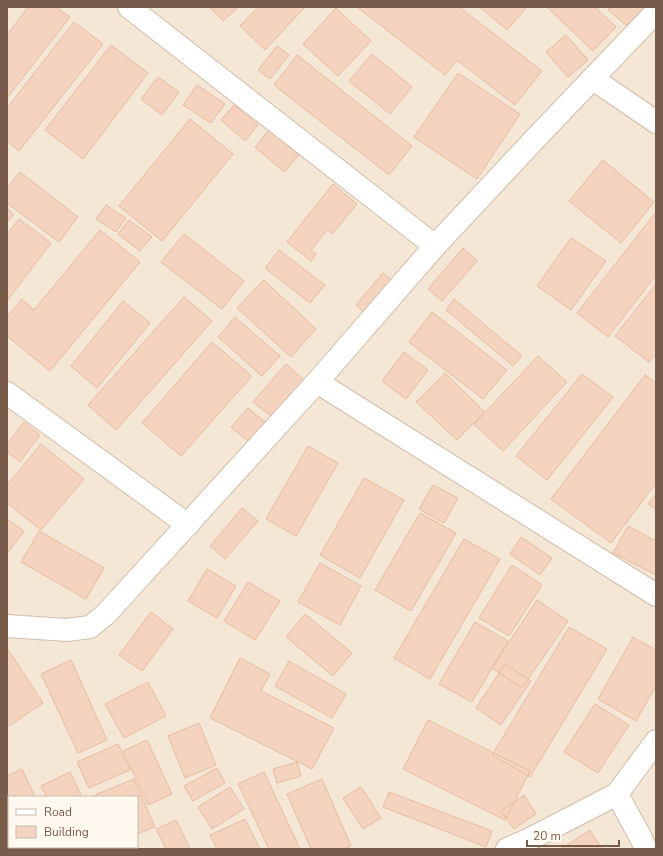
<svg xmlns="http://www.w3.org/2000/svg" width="663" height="856" viewBox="0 0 663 856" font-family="'Nunito Sans',sans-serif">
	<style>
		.residential { fill: #f5e7d6; fill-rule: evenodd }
		.building { fill: #f4d4be; stroke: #e7ba9e }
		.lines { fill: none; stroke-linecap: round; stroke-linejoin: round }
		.minor-casing { stroke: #d0bdac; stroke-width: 24 }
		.minor { stroke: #fff; stroke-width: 22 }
	</style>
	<rect width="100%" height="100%" fill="#fdf5e8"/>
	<path class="residential" d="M7,7H656V849H7ZM9,797H137V847H9Z"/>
	<path class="building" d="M28,7H56L70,17L7,98V35Z
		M209,7H238L223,21Z
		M258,7H305L265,50L240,26Z
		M357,7H459L542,71L515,105L457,60L445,75Z
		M480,7H527L507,30Z
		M549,7H595L616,27L593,51L548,8Z
		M610,7H652L632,30L608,10Z
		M336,8L371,41L338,76L303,44Z
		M74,22L103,44L19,151L7,141V108Z
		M566,35L588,60L568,77L546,52Z
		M111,45L148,73L83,159L45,130Z
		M277,46L289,55L270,79L258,70Z
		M372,54L412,87L390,114L349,81Z
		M297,55L412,146L389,175L274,85Z
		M458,73L520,114L477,179L414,137Z
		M158,77L179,92L162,115L141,99Z
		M197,85L225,104L211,123L183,105Z
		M234,105L258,125L245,141L221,120Z
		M190,119L233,154L162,241L119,206Z
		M269,130L299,155L284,172L255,147Z
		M603,160L654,202L621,243L569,201Z
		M20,172L78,217L59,242L7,203V188Z
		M333,184L357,204L332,234L327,230L311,250L316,254L311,261L287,242Z
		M106,205L126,218L116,232L96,219Z
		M7,208L14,215L7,222Z
		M656,212V275L608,337L577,313Z
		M19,219L51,243L7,301V234Z
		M129,220L152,237L140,251L118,234Z
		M100,230L140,262L50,371L7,336V317L22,299L34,310Z
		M184,234L244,281L222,309L161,262Z
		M571,238L606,261L571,310L537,286Z
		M463,248L477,261L442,301L428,289Z
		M279,250L325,285L310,303L265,268Z
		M383,273L395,283L367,315L356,305Z
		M264,280L316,329L291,357L237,308Z
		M656,284V354L649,362L615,336Z
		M184,297L212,321L116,430L88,405Z
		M454,299L522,356L513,366L446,310Z
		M123,301L150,323L97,388L71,366Z
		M432,312L507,370L483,399L409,342Z
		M235,317L280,356L262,376L218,337Z
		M212,342L252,376L181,456L142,423Z
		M404,352L428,370L406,399L382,381Z
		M538,356L567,382L503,451L474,424Z
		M286,364L304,380L272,417L253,402Z
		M445,373L485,412L457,440L416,402Z
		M582,374L613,397L547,480L516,456Z
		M645,375L656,383V483L611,543L551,499Z
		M248,408L266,423L249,442L231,427Z
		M24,422L40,435L20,462L7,452V444Z
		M41,444L84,479L41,530L7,503V485Z
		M308,446L338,463L296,536L266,519Z
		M364,478L404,500L360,578L320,555Z
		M433,485L458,498L444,523L419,509Z
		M656,494V509L648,504Z
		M242,508L258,521L225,559L210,546Z
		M420,513L456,533L411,611L375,590Z
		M7,519L24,531L7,554Z
		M628,526L656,541V575L613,553Z
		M39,531L104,568L86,599L21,562Z
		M521,537L552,558L540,575L510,554Z
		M464,539L500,559L430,679L394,658Z
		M320,563L361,586L340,625L298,602Z
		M512,565L542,585L509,636L479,618Z
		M207,569L236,586L217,618L188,601Z
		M248,582L280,601L255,640L224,621Z
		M537,600L568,621L522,688L492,668Z
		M151,612L173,629L142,671L119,655Z
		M305,614L352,653L333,676L286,637Z
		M475,622L508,641L472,702L439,684Z
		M569,627L607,649L530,777L492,755Z
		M633,637L656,650V686L636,721L598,699Z
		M7,648L43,703L9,726L7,723Z
		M240,658L270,674L261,691L334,728L312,769L210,718Z
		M71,660L107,740L78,753L41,674Z
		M289,661L346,694L332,718L275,686Z
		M505,664L531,681L501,725L476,708Z
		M148,682L166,716L124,738L105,704Z
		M595,704L629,725L598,773L564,752Z
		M428,720L530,771L505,820L403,769Z
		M199,723L216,765L185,778L168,736Z
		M147,740L172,794L148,805L123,751Z
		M118,744L130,770L89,788L77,762Z
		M297,762L301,776L277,783L273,769Z
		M217,768L225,783L193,801L184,786Z
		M22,769L35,797H9V847H15L11,849H7V776Z
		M70,772L82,797H47L41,786Z
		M264,772L300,849H269L238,784Z
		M134,779L155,827L137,834V797H96L95,795Z
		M322,779L351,846L343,849H311L287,794Z
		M230,787L244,809L212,829L198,807Z
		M361,787L381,818L363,829L343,798Z
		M389,792L492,831L486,847L383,807Z
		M524,795L536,814L514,829L501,811Z
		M245,819L260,849H217L210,835Z
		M176,820L190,849H166L156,829Z
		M590,830L602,849H561Z
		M72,847H107L108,849H73Z"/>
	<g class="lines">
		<g class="minor-casing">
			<path id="minor" d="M129,7L435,246
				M593,79L656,122
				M317,382L656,595
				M7,393L188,525
				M7,626L67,630L90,627L106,614L317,382L435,246L534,140L656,12
				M507,849L528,840L617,794
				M646,849L641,838L617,794L656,741"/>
		</g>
		<use href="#minor" class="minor"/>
	</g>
	<rect width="663" height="856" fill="none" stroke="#795b4a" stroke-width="16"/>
	<rect x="8" y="796" width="130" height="52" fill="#fff9ef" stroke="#c9baad"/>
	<rect x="16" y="809" width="20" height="6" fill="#ffffff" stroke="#c9baad"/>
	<text x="44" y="816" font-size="12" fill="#795b4a">Road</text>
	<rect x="16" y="826" width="20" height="12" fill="#f4d4be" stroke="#c9baad"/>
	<text x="44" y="836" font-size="12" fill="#795b4a">Building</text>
	<path d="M527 840v6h92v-6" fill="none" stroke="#795b4a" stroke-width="2"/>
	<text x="533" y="840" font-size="12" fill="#795b4a" stroke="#fff9ef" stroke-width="3" paint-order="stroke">20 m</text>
</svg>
